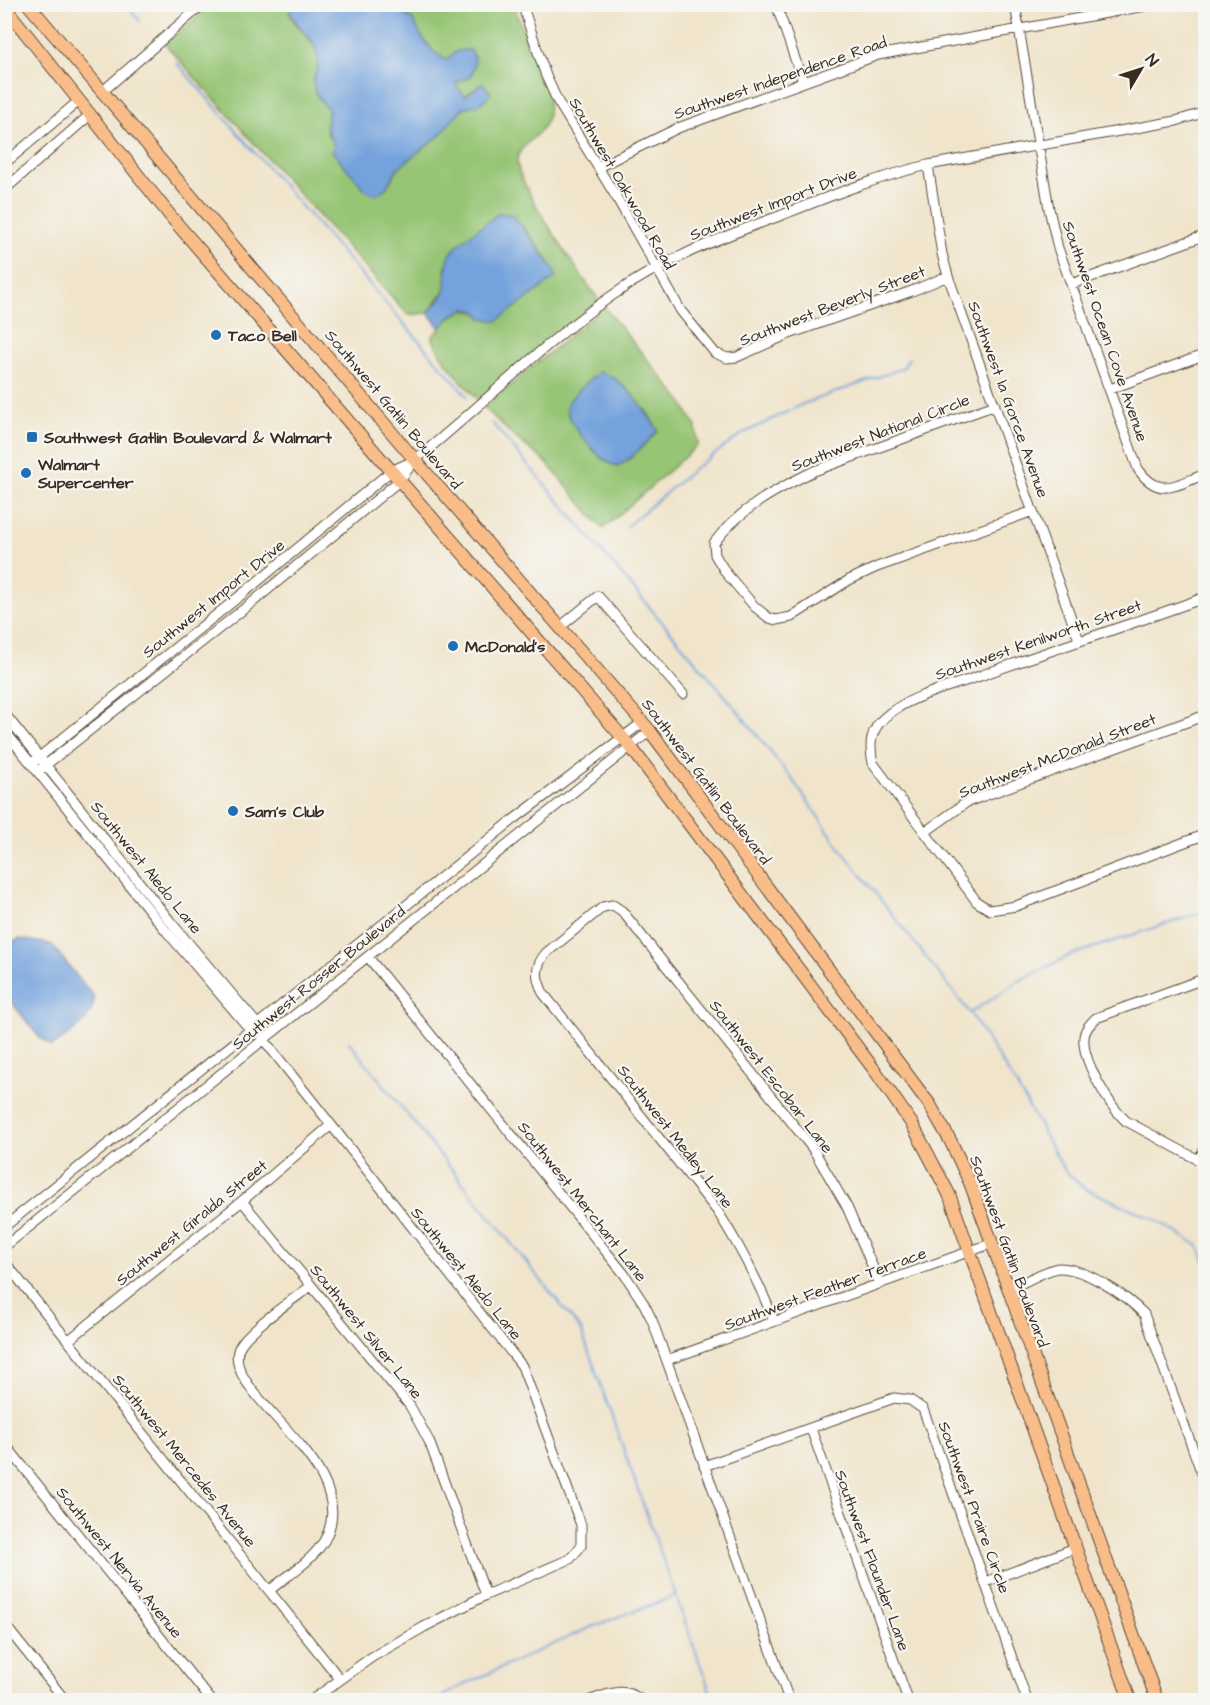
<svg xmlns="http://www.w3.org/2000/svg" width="1210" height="1705" viewBox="0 0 1210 1705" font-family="'Architects Daughter',sans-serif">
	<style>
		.green { fill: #96c574; stroke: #687849; stroke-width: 1.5; fill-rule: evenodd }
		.water { fill: #73a2dc; stroke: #57667d; stroke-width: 1.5 }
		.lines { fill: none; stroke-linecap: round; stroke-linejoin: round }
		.stream { stroke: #73a2dc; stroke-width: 2 }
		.minor-casing { stroke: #564638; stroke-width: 11 }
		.major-casing { stroke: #564638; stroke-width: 14 }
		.minor { stroke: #fff; stroke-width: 9 }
		.major { stroke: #f9bd89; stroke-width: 12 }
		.poi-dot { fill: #1f6fb2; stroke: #f6f6f2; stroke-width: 2 }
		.labels { text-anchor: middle; stroke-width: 4.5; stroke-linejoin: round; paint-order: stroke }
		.street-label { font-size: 16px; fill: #3b2a1e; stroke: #f6f6f2 }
		.poi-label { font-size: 16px; font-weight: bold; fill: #3b2a1e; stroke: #f6f6f2; text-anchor: start }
	</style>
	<rect width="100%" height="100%" fill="#f6f6f2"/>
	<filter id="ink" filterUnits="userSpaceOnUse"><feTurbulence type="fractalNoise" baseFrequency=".0167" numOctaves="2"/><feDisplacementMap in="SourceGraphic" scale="12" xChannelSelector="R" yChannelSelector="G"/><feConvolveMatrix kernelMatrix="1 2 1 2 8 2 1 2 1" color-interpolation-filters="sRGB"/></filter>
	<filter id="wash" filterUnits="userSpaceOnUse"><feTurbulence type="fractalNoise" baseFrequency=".008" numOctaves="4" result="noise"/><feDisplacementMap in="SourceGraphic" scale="24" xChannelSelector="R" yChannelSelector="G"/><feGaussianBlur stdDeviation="1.35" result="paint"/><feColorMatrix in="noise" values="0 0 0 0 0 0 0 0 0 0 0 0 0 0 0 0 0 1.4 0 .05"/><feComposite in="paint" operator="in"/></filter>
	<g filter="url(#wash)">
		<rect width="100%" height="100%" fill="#f0e4ca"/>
		<path class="green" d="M211,5H289C289,8 289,11 290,14C297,36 334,46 313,78L317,96L329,110C328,117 324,125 327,133C331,147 372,177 386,188L398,168L430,143L463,108L480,104L483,83L465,96L457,87L456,82L470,77C475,67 477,59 470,50L457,51L446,60L433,51L422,37L412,19L389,5H514C519,19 524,34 530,48C539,70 555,97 546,122C540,137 517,145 517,162C518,185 583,279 599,300L479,401C462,381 441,361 432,337C459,308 459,304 497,320L550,282L556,277C553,264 521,220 509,215C506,213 502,214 499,213L453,251L445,270L446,285L444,291L428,313L408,315L165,44Z
			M604,307L682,402L696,427L698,445L603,529L546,462L512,435L484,407ZM615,379L647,412L658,431L627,461L618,466L602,459L582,436L567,413Z"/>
		<path class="water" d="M289,5H389L412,19L422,37L433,51L446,60L457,51L470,50C477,59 475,66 470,77L456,83L457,87L465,96L483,83L491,93L480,104L463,108L438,137L398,168L386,188L376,195L365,190L332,151L334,144C325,131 326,124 329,110C296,77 327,78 315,47C308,30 291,25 289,5Z
			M499,213L513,215L554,269L556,277L497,321L482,318L476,311L464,309L451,316L440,328L428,313C434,305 446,295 446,285C446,276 445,267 449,257C456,242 486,224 499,213Z
			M599,372C623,377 646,410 658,431C648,440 631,461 619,465C605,470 564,420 567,406C569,396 591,379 599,372Z
			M20,939L51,944L94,997C94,1020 70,1035 52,1046L39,1037L5,994V944Z"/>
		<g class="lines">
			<path class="stream" d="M125,4L140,21
				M176,62L467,396
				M492,423L733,705L792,779L840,848L970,1013L1017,1086L1065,1171L1084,1188L1156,1220L1197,1245L1206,1262
				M627,526L694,469L742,434L803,404L903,368L909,358
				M970,1013L1019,981L1071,955L1206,911
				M349,1042L581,1330L713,1700
				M436,1700L457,1688L591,1627L675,1596"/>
		</g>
	</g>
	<g filter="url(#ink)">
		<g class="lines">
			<g class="minor-casing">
				<path id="minor" d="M522,4L546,76L558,102L618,200L681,311L715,353L727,358L737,357L789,334L912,291L948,276
					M776,4L803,82
					M1015,4L1049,209L1058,248L1138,469C1160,500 1176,484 1206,474
					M103,91L203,4
					M4,164L80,100
					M928,165L942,254L948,276L1079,640
					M598,167L678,128L878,55L1156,4
					M4,190L91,114
					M1072,284L1206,235
					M1110,389L1206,354
					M995,405L814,471C777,489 739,509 714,543L715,555L726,573L755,607L769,618L776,620L791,617L849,580L877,567L1033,511
					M1206,597C1130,625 1053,649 977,677C949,687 907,697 885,717C870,730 869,745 873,763L977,902L990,910L1016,906L1206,834
					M1199,599L1206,614
					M560,627L598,596L683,694
					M4,713L174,926L258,1025L264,1040L522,1366L581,1525V1546L570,1559L486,1595L424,1627L372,1657L312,1700
					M4,730L167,932L254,1034
					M32,763L246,591L391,471L413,461
					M38,771L254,601L399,481L415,460C481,407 541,345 610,297C662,260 722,237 782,215C830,196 877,177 928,165L1176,121L1206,112
					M925,832L967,802L1206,715
					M368,957L625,1275L644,1304L652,1320L789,1700
					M1206,978L1096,1018C1090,1024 1084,1030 1084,1038C1082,1061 1110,1107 1126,1121L1206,1164
					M1198,1160L1206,1147
					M242,1201L410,1406L429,1441L486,1595
					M4,1227L513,820L643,722
					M4,1247L650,731
					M4,1261L340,1679
					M1008,1290C1019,1285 1049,1268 1059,1268C1086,1268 1126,1296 1144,1314L1206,1485
					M774,1321C759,1282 740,1247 718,1212L543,993C536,978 534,967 546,953L603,907L613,905L622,911L813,1149L847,1207L880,1284
					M69,1340L242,1201L330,1126
					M667,1360L993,1243
					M811,1429L908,1700
					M4,1443L211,1700
					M704,1466L894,1398L910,1400L923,1409L1027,1700
					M986,1582L1075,1548
					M270,1590C288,1575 312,1561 324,1541C367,1465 219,1394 239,1348C247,1330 294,1299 311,1286
					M4,1624L65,1700
					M591,1700C610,1693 624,1687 641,1700"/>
			</g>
			<g class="major-casing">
				<path id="major" d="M28,4L415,460L650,731L930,1105L951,1142L971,1185L1157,1700
					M4,6L172,218L630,746L876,1072L912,1124L949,1194L1130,1700"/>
			</g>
			<use href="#minor" class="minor"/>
			<use href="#major" class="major"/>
		</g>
	</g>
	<g class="poi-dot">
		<circle cx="216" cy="335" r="6"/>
		<rect x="26" y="431" width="12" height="12" rx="3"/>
		<circle cx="26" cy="473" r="6"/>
		<circle cx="453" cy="646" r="6"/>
		<circle cx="233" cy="811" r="6"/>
	</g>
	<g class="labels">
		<g class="street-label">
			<text transform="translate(780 77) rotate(-19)" y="6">Southwest Independence Road</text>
			<text transform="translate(623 183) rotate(60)" y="6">Southwest Oakwood Road</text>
			<text transform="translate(773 203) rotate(-21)" y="6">Southwest Import Drive</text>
			<text transform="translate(832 305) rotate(-21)" y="6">Southwest Beverly Street</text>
			<text transform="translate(1106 331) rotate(71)" y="6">Southwest Ocean Cove Avenue</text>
			<text transform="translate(1009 399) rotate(70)" y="6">Southwest la Gorce Avenue</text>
			<text transform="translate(394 409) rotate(50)" y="6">Southwest Gatlin Boulevard</text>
			<text transform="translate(880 432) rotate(-21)" y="6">Southwest National Circle</text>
			<text transform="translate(213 598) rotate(-39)" y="6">Southwest Import Drive</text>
			<text transform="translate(1038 639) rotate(-19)" y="6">Southwest Kenilworth Street</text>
			<text transform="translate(1057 755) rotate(-21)" y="6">Southwest McDonald Street</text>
			<text transform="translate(707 781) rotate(53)" y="6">Southwest Gatlin Boulevard</text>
			<text transform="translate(147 867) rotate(51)" y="6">Southwest Aledo Lane</text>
			<text transform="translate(318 977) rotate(-39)" y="6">Southwest Rosser Boulevard</text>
			<text transform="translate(772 1076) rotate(52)" y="6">Southwest Escobar Lane</text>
			<text transform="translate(676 1136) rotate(52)" y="6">Southwest Medley Lane</text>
			<text transform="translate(583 1201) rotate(52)" y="6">Southwest Merchant Lane</text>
			<text transform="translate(191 1222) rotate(-39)" y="6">Southwest Giralda Street</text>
			<text transform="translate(1010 1251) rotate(70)" y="6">Southwest Gatlin Boulevard</text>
			<text transform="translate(467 1273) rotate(51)" y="6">Southwest Aledo Lane</text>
			<text transform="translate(825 1288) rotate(-20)" y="6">Southwest Feather Terrace</text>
			<text transform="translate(367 1331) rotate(51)" y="6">Southwest Silver Lane</text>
			<text transform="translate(185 1460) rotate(51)" y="6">Southwest Mercedes Avenue</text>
			<text transform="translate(975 1507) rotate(70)" y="6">Southwest Praire Circle</text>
			<text transform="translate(873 1560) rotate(70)" y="6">Southwest Flounder Lane</text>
			<text transform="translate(120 1562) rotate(51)" y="6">Southwest Nervia Avenue</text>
		</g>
		<g class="poi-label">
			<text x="228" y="341">Taco Bell</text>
			<text x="44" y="443">Southwest Gatlin Boulevard &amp; Walmart</text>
			<text x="38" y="470">Walmart<tspan x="38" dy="18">Supercenter</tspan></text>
			<text x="465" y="652">McDonald's</text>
			<text x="245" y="817">Sam's Club</text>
		</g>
	</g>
	<rect width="1210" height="1705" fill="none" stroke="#f6f6f2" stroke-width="24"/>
	<g transform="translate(1141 69) rotate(51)" stroke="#f6f6f2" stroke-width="4.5" paint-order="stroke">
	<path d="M0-4.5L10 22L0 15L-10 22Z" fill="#3b2a1e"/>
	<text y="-9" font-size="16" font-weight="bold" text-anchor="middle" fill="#3b2a1e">N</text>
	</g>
</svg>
